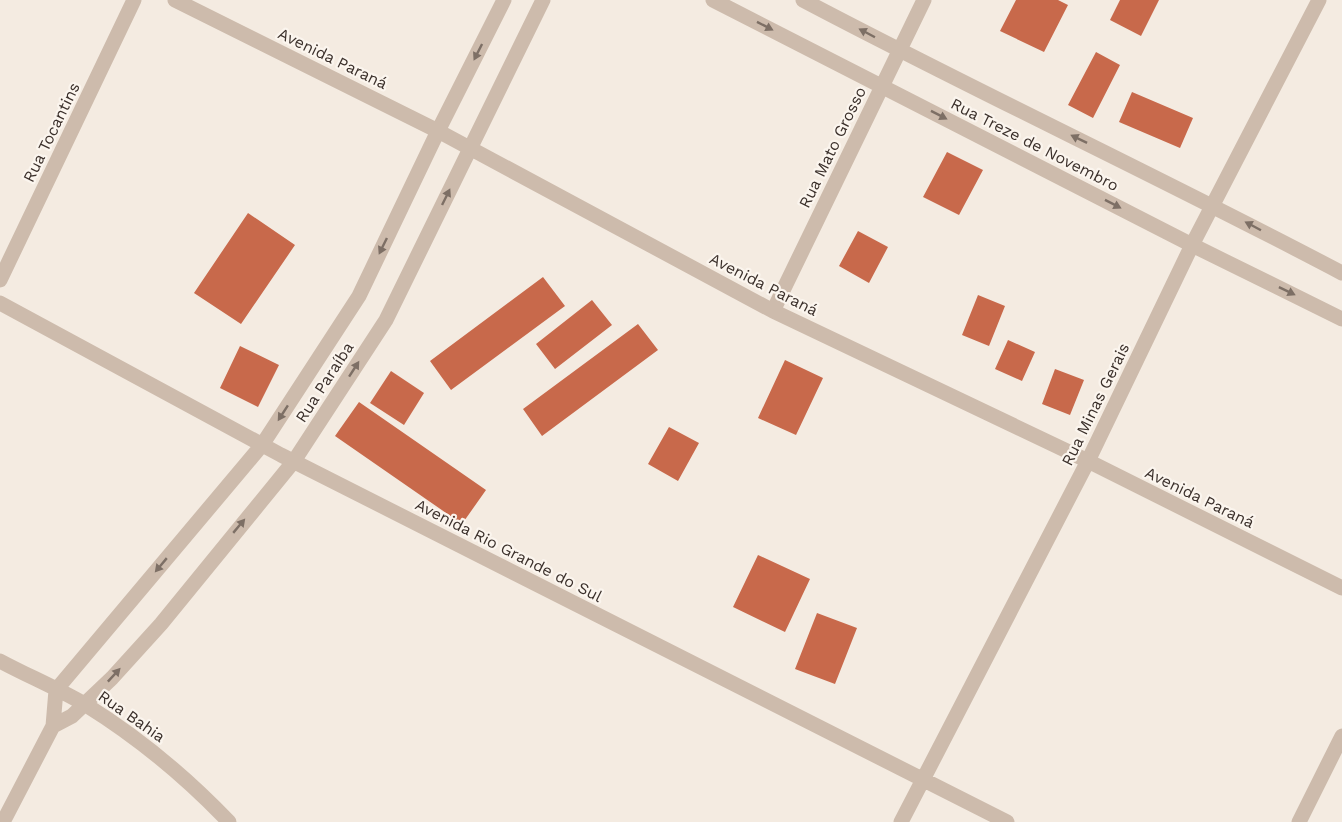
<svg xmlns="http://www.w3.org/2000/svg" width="1342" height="822" viewBox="0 0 1342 822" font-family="'Work Sans',sans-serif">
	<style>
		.building { fill: #c8694b }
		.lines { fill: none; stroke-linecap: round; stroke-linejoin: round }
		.minor { stroke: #cdbbac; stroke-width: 15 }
		.oneway { fill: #7d6f65 }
		.labels { text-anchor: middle; stroke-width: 4.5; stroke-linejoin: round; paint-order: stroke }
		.street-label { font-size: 16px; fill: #3b302b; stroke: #fbf5ee }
	</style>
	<rect width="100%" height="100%" fill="#f4ebe1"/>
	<path class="building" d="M1016,0H1058L1068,5L1044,52L1000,31Z
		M1120,0H1159L1141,36L1110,20Z
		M1096,52L1120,65L1093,118L1068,105Z
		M1132,92L1193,118L1180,148L1119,122Z
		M947,152L983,170L959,215L923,197Z
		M248,213L295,245L241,324L194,293Z
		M858,231L888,247L869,283L839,266Z
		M543,277L565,306L451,390L430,361Z
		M978,295L1005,306L989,346L962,335Z
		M592,300L612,325L555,369L536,344Z
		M638,324L658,350L542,436L523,409Z
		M1008,340L1035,352L1022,381L995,369Z
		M240,346L279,365L258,407L220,388Z
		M785,360L823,378L796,435L758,418Z
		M1055,369L1084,380L1070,415L1042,404Z
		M391,371L424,393L404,425L370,403Z
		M359,402L486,490L462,524L335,436Z
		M669,427L699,443L678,481L648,464Z
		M758,555L810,579L785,632L733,607Z
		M817,613L857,628L835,684L795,669Z"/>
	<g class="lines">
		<path class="minor" d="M175,0L438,131L773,311L1088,461L1342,588
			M713,0L1192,245L1342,319
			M803,0C981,94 1164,179 1342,273
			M0,280L134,0
			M0,303L281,455L1007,822
			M773,311L924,0
			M0,661C28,676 59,689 86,705C139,738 187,778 229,822
			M53,726L72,716L112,678L161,624L294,461L386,320L543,0
			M3,822L53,726L56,690L262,445L359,296L438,131L504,0
			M901,822L1088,461L1192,245L1319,0
			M1299,822L1342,736"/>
	</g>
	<defs><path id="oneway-solid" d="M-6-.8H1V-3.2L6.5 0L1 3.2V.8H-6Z" transform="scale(1.5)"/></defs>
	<g class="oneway">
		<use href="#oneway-solid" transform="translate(765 26) rotate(27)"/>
		<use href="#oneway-solid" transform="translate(867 33) rotate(-152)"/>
		<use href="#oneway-solid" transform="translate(478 52) rotate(117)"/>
		<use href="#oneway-solid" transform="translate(939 115) rotate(27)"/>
		<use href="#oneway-solid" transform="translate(1079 139) rotate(-154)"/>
		<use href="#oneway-solid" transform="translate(446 197) rotate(-64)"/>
		<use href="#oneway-solid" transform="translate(1113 204) rotate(27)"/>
		<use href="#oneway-solid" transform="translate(1253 226) rotate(-152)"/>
		<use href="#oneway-solid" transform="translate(383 246) rotate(116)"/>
		<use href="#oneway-solid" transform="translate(1287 291) rotate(26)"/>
		<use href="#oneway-solid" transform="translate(354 369) rotate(-57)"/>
		<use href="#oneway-solid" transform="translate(283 413) rotate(123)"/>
		<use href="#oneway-solid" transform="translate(239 526) rotate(-50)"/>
		<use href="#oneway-solid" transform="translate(161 565) rotate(130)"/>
		<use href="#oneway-solid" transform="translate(114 675) rotate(-47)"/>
	</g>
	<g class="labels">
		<g class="street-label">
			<text transform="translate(333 58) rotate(26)" y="6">Avenida Paraná</text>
			<text transform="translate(51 132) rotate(-64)" y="6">Rua Tocantins</text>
			<text transform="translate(1035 144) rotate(27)" y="6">Rua Treze de Novembro</text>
			<text transform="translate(832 147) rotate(-64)" y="6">Rua Mato Grosso</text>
			<text transform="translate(764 284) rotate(27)" y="6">Avenida Paraná</text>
			<text transform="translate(324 382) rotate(-57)" y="6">Rua Paraíba</text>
			<text transform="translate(1095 404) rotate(-64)" y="6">Rua Minas Gerais</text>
			<text transform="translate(1200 497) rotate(26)" y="6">Avenida Paraná</text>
			<text transform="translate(509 550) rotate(27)" y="6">Avenida Rio Grande do Sul</text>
			<text transform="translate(132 716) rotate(35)" y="6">Rua Bahia</text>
		</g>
	</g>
</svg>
